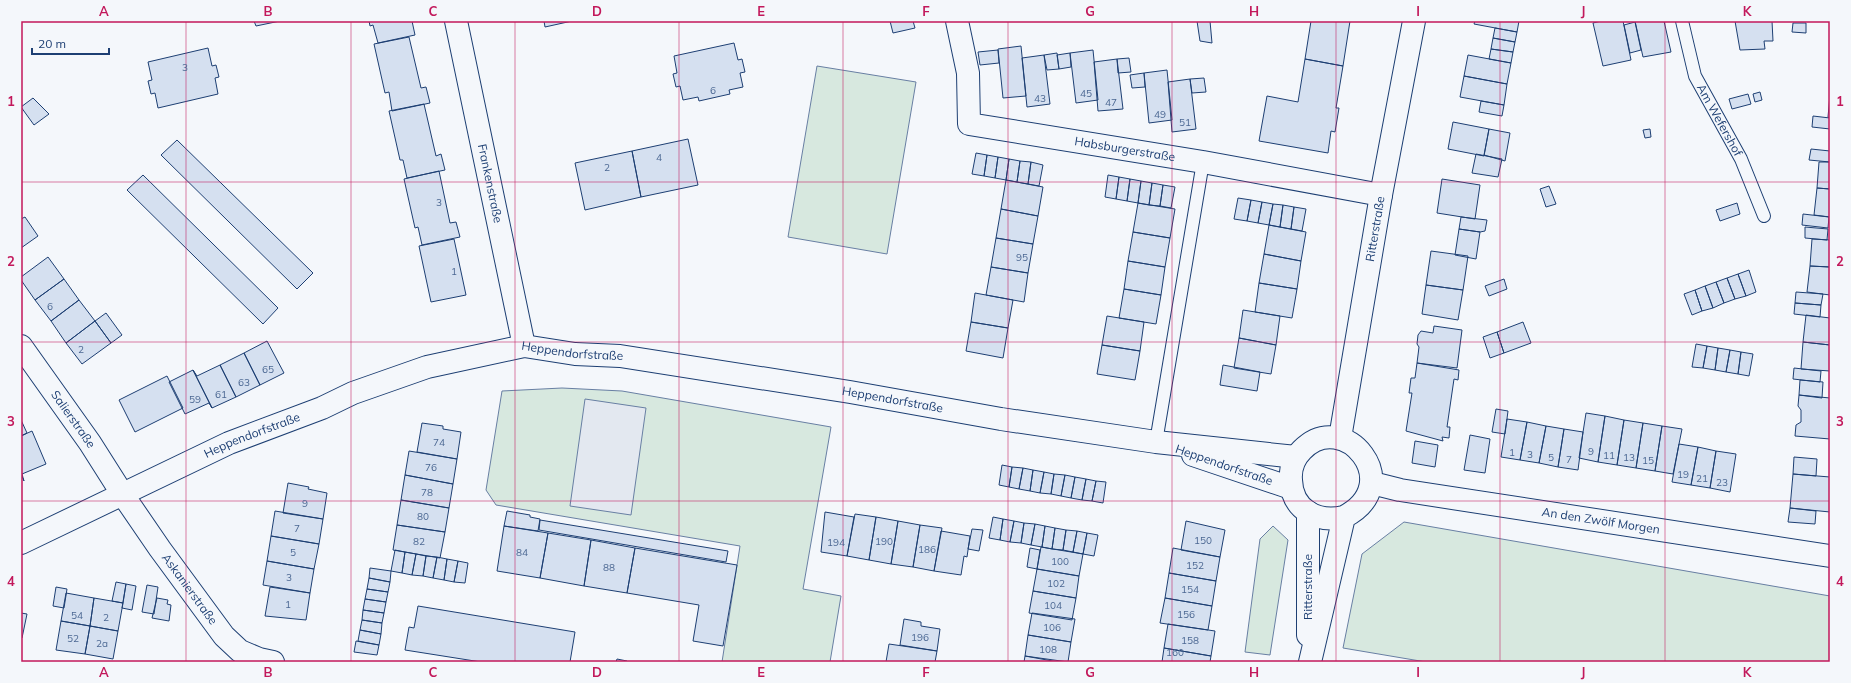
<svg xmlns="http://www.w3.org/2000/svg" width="1851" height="683" viewBox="0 0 1851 683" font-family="Mulish,sans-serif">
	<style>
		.green { fill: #d7e8df; stroke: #687fa3 }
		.parking { fill: #e3e8f0; stroke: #687fa3 }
		.building { fill: #d5e0f0; stroke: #1d3f73 }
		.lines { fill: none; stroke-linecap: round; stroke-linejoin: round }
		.lane-casing { stroke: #1d3f73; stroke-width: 14 }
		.street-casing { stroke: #1d3f73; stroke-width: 24 }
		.secondary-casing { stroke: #1d3f73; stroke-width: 24 }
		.lane { stroke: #f4f7fb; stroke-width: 12 }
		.street { stroke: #f4f7fb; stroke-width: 22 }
		.secondary { stroke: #f4f7fb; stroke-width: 22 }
		.grid { fill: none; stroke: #c2185b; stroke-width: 1; stroke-opacity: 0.55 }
		.labels { text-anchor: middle; stroke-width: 3; stroke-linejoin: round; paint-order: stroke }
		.number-label { font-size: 10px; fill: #4b6792 }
		.street-label { font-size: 12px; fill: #1d3f73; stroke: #f4f7fb }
		.neatline { fill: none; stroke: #c2185b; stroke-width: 1.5 }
		.grid-label { font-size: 13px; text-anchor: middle; font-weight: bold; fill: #c2185b }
	</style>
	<rect width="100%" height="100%" fill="#f4f7fb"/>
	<path class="green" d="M817,66L916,82L887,254L788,237Z
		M562,388L622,391L831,427L803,589L841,596L830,662H722L740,546L496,505L486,490L502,391Z
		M1404,522L1830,596V662H1426L1343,648L1362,554Z
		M1273,526L1288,540L1270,655L1245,652L1260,539Z"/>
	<path class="parking" d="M585,399L646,408L631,515L570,506Z"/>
	<path class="building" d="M254,21H280L256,26Z
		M369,21H412L415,35L378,43L373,25L370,26Z
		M544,21H572L545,27Z
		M890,21H913L915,28L893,33Z
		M1197,21H1210L1212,43L1200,41Z
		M1311,21H1350L1343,66L1305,59Z
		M1475,21H1519L1517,32L1474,24Z
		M1623,21L1631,60L1603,66L1593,23L1601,21Z
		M1635,21H1664L1671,52L1643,57Z
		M1772,21L1773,41H1764L1765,49L1740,50L1735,21Z
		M1635,22L1641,50L1630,53L1624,25Z
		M1793,23H1806V33L1792,32Z
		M1495,28L1517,32L1515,42L1493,38Z
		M409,37L421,88L426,87L430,103L392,111L389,92L385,93L374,44Z
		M1493,38L1515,42L1513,52L1491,49Z
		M734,43L738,60L742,59L745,72L740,73L743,87L729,90L730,94L699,101L698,97L683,100L680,86L676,87L673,74L677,73L674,56Z
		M1021,46L1026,96L1003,98L998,49Z
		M208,48L212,66L216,65L219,77L215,78L218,94L158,108L155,93L151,94L148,81L152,80L148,62Z
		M1491,49L1513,52L1511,63L1489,59Z
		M998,50L999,63L980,65L978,52Z
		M1093,50L1098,100L1076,103L1070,53Z
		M1057,53L1059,69L1047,70L1044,55Z
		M1070,53L1071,67L1059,69L1057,55Z
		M1044,55L1050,104L1027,107L1022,58Z
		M1468,55L1511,63L1507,84L1464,76Z
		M1129,58L1131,72L1118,73L1117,59Z
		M1117,59L1123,109L1098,111L1094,62Z
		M1305,59L1343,66L1336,108H1339L1335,132L1331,131L1328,153L1259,141L1267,96L1298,102Z
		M1167,70L1172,120L1149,123L1144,73Z
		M1144,73L1145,87L1132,88L1130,75Z
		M1464,76L1507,84L1504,105L1460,97Z
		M1204,78L1206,92L1192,93L1190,79Z
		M1190,79L1196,129L1172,132L1168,82Z
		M1760,92L1762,100L1755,102L1753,94Z
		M1748,94L1751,104L1732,109L1729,99Z
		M1830,95V118L1828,117Z
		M33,98L49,114L34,125L21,107Z
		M1481,101L1504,105L1502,116L1479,112Z
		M424,104L436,156L441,154L445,170L407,178L403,160H400L389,111Z
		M1813,116L1830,118V129L1812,127Z
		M1453,122L1489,129L1484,156L1448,149Z
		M1489,129L1510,133L1505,161L1484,155Z
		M1650,129L1651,137L1645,138L1643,130Z
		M688,139L698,185L641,197L632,151Z
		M177,140L313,273L297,289L161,155Z
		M1811,149L1830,151V162L1809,160Z
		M632,151L641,197L585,210L575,163Z
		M976,153L987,155L984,176L972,174Z
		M1476,154L1502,159L1498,177L1472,173Z
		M987,155L998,157L995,178L984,176Z
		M998,157L1009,159L1006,180L995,178Z
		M1009,159L1020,161L1017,182L1006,180Z
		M1020,161L1031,162L1028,184L1017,182Z
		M1031,162L1043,165L1039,186L1028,184Z
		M1819,162H1830V189L1817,188Z
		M439,171L450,223L456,222L460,237L422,245L418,227L415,228L404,179Z
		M143,175L278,308L263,324L127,190Z
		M1108,175L1119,177L1116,199L1105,197Z
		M1119,177L1130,179L1127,201L1116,199Z
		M1130,179L1141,181L1138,203L1127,201Z
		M1442,179L1480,185L1475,219L1437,213Z
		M1006,180L1043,187L1038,216L1001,209Z
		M1141,181L1152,183L1149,205L1138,203Z
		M1152,183L1163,185L1160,206L1149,205Z
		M1163,185L1175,187L1171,208L1160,206Z
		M1549,186L1556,204L1546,207L1540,189Z
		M1817,188L1830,189V217L1814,215Z
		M1238,198L1251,200L1247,221L1234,219Z
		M1251,200L1262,202L1258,223L1247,221Z
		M1262,202L1273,204L1269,225L1258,223Z
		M1138,203L1175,209L1170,238L1133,232Z
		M1737,203L1740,214L1720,221L1716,210Z
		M1273,204L1283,205L1280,227L1269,225Z
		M1283,205L1294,207L1291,229L1280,227Z
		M1294,207L1306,209L1302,231L1291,229Z
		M1001,209L1038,216L1033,244L996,238Z
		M1803,214L1829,217L1828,228L1802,225Z
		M25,217L38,236L21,248V219Z
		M1461,217L1487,220L1485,231L1480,232L1459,229Z
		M1269,225L1306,232L1301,261L1264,254Z
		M1805,227L1828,229L1827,240L1805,238Z
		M1459,229L1480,232L1476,259L1455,255Z
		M1133,232L1170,238L1165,267L1128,261Z
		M996,238L1033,244L1028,273L991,267Z
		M454,239L466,295L431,302L419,246Z
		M1812,239L1830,240V267L1810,266Z
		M1431,251L1468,256L1463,290L1426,285Z
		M1264,254L1301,261L1297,289L1259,283Z
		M48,257L64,279L35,300L21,280V277Z
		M1128,261L1165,267L1161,295L1124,289Z
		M1810,266L1830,267V295L1807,292Z
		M991,267L1028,273L1024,302L986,295Z
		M1749,270L1756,292L1746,296L1738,274Z
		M1738,274L1746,296L1735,299L1727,278Z
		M1727,278L1735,299L1724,303L1716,282Z
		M64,279L79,300L51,321L35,300Z
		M1504,279L1507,289L1489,296L1485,286Z
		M1716,282L1724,303L1713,308L1705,286Z
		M1259,283L1297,289L1292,318L1255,312Z
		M1426,285L1463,290L1458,320L1422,314Z
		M1705,286L1713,308L1702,311L1695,290Z
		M1124,289L1161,295L1156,324L1119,318Z
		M1695,290L1702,311L1692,315L1684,294Z
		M1796,292L1823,294L1821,305L1795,303Z
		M975,293L1013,300L1008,328L971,322Z
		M79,300L95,321L66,343L51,321Z
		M1795,303L1821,305L1820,317L1794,314Z
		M1243,310L1280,316L1276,345L1239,338Z
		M106,313L122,335L111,343L95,321Z
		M1806,315L1830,318V345L1803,342Z
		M1107,316L1144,322L1140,351L1102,345Z
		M95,321L111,343L82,364L66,343Z
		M971,322L1008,328L1003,358L966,351Z
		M1523,322L1531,343L1504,353L1497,332Z
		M1434,326L1462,330L1457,368L1417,363L1419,347L1417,344L1418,335L1421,331L1433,333Z
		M1497,332L1504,353L1490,358L1483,337Z
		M1239,338L1276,345L1271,374L1234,368Z
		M267,341L284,373L260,385L244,353Z
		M1803,342L1830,345V371L1801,369Z
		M1696,344L1707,346L1703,368L1692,367Z
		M1102,345L1140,351L1135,380L1097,374Z
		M1707,346L1718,348L1715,370L1703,368Z
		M1718,348L1730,350L1726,372L1715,370Z
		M1730,350L1741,352L1738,374L1726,372Z
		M1741,352L1753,354L1749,376L1738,374Z
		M244,353L260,385L236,397L220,365Z
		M1417,363L1459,370L1458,380L1454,379L1447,427H1450L1449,438L1442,437L1443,441L1406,431L1412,393H1409L1411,378H1415Z
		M220,365L236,397L212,408L193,370L197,376Z
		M1223,365L1260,372L1257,391L1220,385Z
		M1794,368L1821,371L1820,382L1793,379Z
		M193,370L212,408L209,403L185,414L169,382Z
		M167,376L183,408L135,432L119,400Z
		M1800,380L1823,382L1822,398L1799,395Z
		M1799,395L1830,398V439L1795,436L1796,425L1801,422V410L1798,406Z
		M1496,409L1508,411L1505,434L1492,432Z
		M1586,413L1605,416L1598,462L1579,458Z
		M1605,416L1624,420L1617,465L1598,462Z
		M1507,419L1527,422L1520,460L1501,457Z
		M21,420L27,433L21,436Z
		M1624,420L1643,423L1636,468L1617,465Z
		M1527,422L1546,426L1539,463L1520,460Z
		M422,423L443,426V429L461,432L457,459L417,452Z
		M1643,423L1662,426L1655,471L1636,468Z
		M1546,426L1564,429L1558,467L1539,463Z
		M1662,426L1682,429L1673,474L1655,471Z
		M1564,429L1583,432L1578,470L1558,467Z
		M32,431L46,464L22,474L24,481L21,474V436Z
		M1470,435L1490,439L1485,473L1464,470Z
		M1415,441L1438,445L1435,467L1412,463Z
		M1679,444L1698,447L1691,485L1672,482Z
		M1698,447L1716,451L1710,488L1691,485Z
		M409,451L457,459L453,484L405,475Z
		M1716,451L1736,454L1730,492L1710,488Z
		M1794,457L1817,459L1816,476L1793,474Z
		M1002,465L1012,467L1009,487L999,485Z
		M1012,467L1023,468L1019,489L1009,487Z
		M1023,468L1033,470L1030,491L1019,489Z
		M1033,470L1044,472L1040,493L1030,491Z
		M1044,472L1054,474L1051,494L1040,493Z
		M1054,474L1065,475L1061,496L1051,494Z
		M1793,474L1830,477V512L1790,508Z
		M405,475L453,484L449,508L401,500Z
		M1065,475L1075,477L1071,498L1061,496Z
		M1075,477L1086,479L1082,500L1071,498Z
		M1086,479L1096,481L1092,501L1082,500Z
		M1096,481L1106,482L1103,503L1092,501Z
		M288,483L309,487L308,489L327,493L323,519L283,513Z
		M401,500L449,508L445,532L397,525Z
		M1790,508L1816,511L1815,524L1788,522Z
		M275,511L323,519L319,544L271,536Z
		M507,511L530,515V517L540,519L538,531L504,526Z
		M825,512L854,517L847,556L821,552Z
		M855,514L876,517L869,560L847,556Z
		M876,517L898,521L891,564L869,560Z
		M993,517L1003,519L1000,540L989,538Z
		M1003,519L1014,521L1010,542L1000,540Z
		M540,520L728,551L726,562L539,530Z
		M898,521L920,525L913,567L891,564Z
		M1014,521L1024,523L1021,543L1010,542Z
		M1186,521L1225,530L1220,557L1181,550Z
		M1024,523L1035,524L1031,545L1021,543Z
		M1035,524L1045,526L1042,547L1031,545Z
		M397,525L445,532L440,558L393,550Z
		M920,525L942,528L934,571L913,567Z
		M504,526L548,533L540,578L497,571Z
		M1045,526L1055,528L1052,549L1042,547Z
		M1055,528L1066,530L1063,550L1052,549Z
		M972,529L983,530L979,551L968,549Z
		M1066,530L1077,531L1073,552L1063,550Z
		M941,531L970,536L967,557L964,556L961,575L934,571Z
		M1077,531L1087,533L1083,554L1073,552Z
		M548,533L591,540L584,586L540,578Z
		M1087,533L1098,535L1094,556L1083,554Z
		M271,536L319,544L314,569L267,561Z
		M591,540L635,548L627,593L584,586Z
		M1041,547L1083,554L1079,576L1037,569Z
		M635,548L737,565L723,646L693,641L699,605L627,593Z
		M1030,548L1040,550L1037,569L1027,567Z
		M1173,548L1220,557L1216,581L1169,573Z
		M395,550L405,552L402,573L391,571Z
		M405,552L416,554L412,575L402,573Z
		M416,554L426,556L423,576L412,575Z
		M426,556L437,557L433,578L423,576Z
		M437,557L447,559L444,580L433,578Z
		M447,559L458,561L454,582L444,580Z
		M267,561L314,569L310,593L263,585Z
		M458,561L468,563L465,583L454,582Z
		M370,568L391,571L390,582L369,578Z
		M1037,569L1079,576L1076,598L1033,591Z
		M1169,573L1216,581L1212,606L1165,598Z
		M369,578L390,582L388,592L367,589Z
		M116,582L126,584L123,603L112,601Z
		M126,584L136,586L132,610L122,608Z
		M147,585L158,587L154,614L142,612Z
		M56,587L67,589L64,608L53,606Z
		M270,587L310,593L306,620L265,616Z
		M367,589L388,592L386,602L365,599Z
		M1033,591L1076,598L1072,620L1029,613Z
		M66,593L94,598L90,626L61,621Z
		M94,598L123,603L118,631L90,626Z
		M157,598L168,600L167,604L171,605L169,621L152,618Z
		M1165,598L1212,606L1208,630L1160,623Z
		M365,599L386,602L384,613L363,610Z
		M418,606L575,632L570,662H481L405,650L409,627L414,628Z
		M363,610L384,613L382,623L362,620Z
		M21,613L27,614L22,638H21Z
		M1032,613L1075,619L1071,642L1028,635Z
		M904,619L921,622V626L940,629L937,651L900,645Z
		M362,620L382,623L381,634L360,630Z
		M61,621L90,626L85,654L56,650Z
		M1168,624L1215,631L1211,656L1164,648Z
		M90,626L118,631L113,659L85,654Z
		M360,630L381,634L379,645L358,641Z
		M1028,635L1071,642L1068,662L1025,656Z
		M356,641L379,645L377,655L354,652Z
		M889,644L937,651L935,662H886Z
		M1164,648L1211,656L1210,662H1162Z
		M1025,656L1058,662H1024Z
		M617,659L627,661V662H616Z"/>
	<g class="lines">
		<g class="lane-casing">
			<g id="lane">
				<path id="s1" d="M1682,21L1695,76L1741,159L1764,216"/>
				<path d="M1156,442L1203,162"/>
			</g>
		</g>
		<g class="street-casing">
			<g id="street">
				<path id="s2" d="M456,21L524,346"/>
				<path id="s3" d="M957,21L968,73L969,124L1203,162L1381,195"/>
				<path id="s4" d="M21,346L90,443L123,495L160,549L224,636L240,651L259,659L273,662"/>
				<path d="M1193,455L1291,488"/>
				<path id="s5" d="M1372,483L1400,490L1830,556"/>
				<path id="s6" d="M21,543L229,443L322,408L353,393L427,367L524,346L575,354L620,356L850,392L1001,419L1156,442L1296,457"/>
			</g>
		</g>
		<g class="secondary-casing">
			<g id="secondary">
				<path id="s7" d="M1340,438L1381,195L1414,21"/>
				<path d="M1308,635V512"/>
				<path d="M1310,662L1344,517C1408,484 1344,407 1302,450C1294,458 1290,468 1291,480C1292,510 1317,523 1344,517"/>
			</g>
		</g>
		<use href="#lane" class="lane"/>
		<use href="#street" class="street"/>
		<use href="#secondary" class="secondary"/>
	</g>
	<path class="grid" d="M186,21V662M351,21V662M515,21V662M679,21V662M843,21V662M1008,21V662M1172,21V662M1336,21V662M1500,21V662M1665,21V662M21,182H1830M21,342H1830M21,501H1830"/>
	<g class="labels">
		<g class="number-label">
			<text x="185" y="71">3</text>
			<text x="713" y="94">6</text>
			<text x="1086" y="97">45</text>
			<text x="1040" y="102">43</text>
			<text x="1111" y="106">47</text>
			<text x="1160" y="118">49</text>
			<text x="1185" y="126">51</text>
			<text x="659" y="161">4</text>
			<text x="607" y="171">2</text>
			<text x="439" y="206">3</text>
			<text x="1022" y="261">95</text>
			<text x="454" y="275">1</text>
			<text x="50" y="310">6</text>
			<text x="81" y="353">2</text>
			<text x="268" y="373">65</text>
			<text x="244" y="386">63</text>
			<text x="221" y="398">61</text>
			<text x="195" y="403">59</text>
			<text x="439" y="446">74</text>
			<text x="1591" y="455">9</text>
			<text x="1512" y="456">1</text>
			<text x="1530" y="458">3</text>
			<text x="1609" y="459">11</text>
			<text x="1551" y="461">5</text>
			<text x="1629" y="461">13</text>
			<text x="1569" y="463">7</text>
			<text x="1648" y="464">15</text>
			<text x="431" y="471">76</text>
			<text x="1683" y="478">19</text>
			<text x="1702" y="482">21</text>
			<text x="1722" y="486">23</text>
			<text x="427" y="496">78</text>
			<text x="305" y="507">9</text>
			<text x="423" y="520">80</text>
			<text x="297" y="532">7</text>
			<text x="1203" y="544">150</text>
			<text x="419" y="545">82</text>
			<text x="884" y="545">190</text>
			<text x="836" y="546">194</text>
			<text x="927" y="553">186</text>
			<text x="293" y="556">5</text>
			<text x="522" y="556">84</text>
			<text x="1060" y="565">100</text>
			<text x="1195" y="569">152</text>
			<text x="609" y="571">88</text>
			<text x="289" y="581">3</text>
			<text x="1056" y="587">102</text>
			<text x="1190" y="593">154</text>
			<text x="288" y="608">1</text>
			<text x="1053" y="609">104</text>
			<text x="1186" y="618">156</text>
			<text x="77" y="619">54</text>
			<text x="106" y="621">2</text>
			<text x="1052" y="631">106</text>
			<text x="920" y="641">196</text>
			<text x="73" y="642">52</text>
			<text x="1190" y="644">158</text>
			<text x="102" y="647">2a</text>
			<text x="1048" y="653">108</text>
			<text x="1175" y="656">160</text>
		</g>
		<g class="street-label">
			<text dy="4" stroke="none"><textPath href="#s1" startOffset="107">Am Wefershof</textPath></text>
			<text dy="4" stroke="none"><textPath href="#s3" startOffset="262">Habsburgerstraße</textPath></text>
			<text dy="4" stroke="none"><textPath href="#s2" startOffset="166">Frankenstraße</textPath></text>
			<text dy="4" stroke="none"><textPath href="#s7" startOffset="212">Ritterstraße</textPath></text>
			<text dy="4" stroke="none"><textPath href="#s6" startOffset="591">Heppendorfstraße</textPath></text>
			<text dy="4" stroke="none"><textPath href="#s6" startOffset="915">Heppendorfstraße</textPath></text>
			<text dy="4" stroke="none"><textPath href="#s4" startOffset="90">Salierstraße</textPath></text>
			<text dy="4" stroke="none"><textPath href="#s6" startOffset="255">Heppendorfstraße</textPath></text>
			<text transform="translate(1224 465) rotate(19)" y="4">Heppendorfstraße</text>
			<text dy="4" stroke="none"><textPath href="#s5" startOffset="232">An den Zwölf Morgen</textPath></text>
			<text transform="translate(1308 587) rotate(-90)" y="4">Ritterstraße</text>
			<text dy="4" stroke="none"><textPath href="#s4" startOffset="296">Askanierstraße</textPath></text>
		</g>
	</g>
	<rect width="1851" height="683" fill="none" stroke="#f4f7fb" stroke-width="44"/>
	<path d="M32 48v6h77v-6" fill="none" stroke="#1d3f73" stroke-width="2"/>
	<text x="38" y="48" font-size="12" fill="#1d3f73" stroke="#f4f7fb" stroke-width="3" paint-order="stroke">20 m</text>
	<rect x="22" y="22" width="1807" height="639" class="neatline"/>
	<g class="grid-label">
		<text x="104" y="16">A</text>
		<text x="268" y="16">B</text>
		<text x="433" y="16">C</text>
		<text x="597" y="16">D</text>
		<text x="761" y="16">E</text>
		<text x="926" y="16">F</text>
		<text x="1090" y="16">G</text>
		<text x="1254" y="16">H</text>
		<text x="1418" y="16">I</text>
		<text x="1583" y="16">J</text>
		<text x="1747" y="16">K</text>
		<text x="11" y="106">1</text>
		<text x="1840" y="106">1</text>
		<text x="11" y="266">2</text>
		<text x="1840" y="266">2</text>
		<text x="11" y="426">3</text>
		<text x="1840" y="426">3</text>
		<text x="11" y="586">4</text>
		<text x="1840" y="586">4</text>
		<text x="104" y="677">A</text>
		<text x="268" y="677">B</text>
		<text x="433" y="677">C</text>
		<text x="597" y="677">D</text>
		<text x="761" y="677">E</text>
		<text x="926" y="677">F</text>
		<text x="1090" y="677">G</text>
		<text x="1254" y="677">H</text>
		<text x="1418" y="677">I</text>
		<text x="1583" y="677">J</text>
		<text x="1747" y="677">K</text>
	</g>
</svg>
